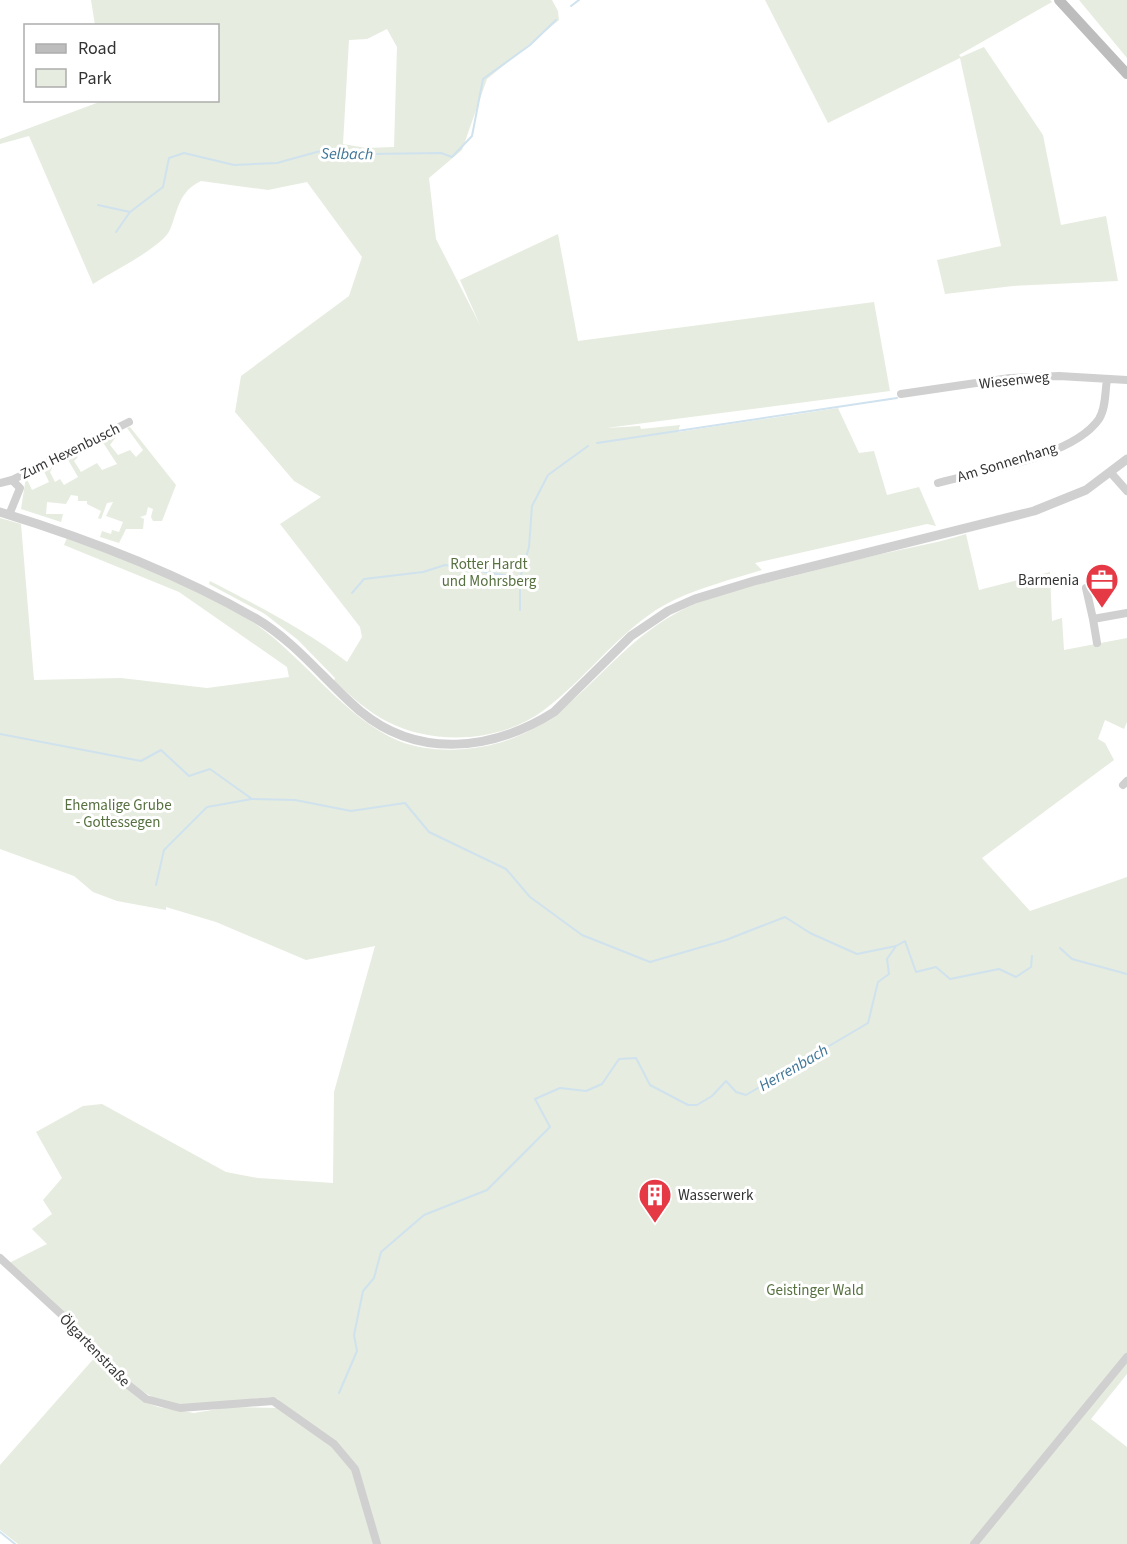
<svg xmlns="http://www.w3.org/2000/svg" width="1127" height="1544" viewBox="0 0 1127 1544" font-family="'Source Sans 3',sans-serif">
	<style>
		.green { fill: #e6ecdf; fill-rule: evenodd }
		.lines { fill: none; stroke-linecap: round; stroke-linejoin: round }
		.stream { stroke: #cfe2ee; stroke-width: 2 }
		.minor { stroke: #d0d0d0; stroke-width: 8 }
		.tertiary { stroke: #d0d0d0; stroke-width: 9 }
		.secondary { stroke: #bdbdbd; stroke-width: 10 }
		.labels { text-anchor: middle; stroke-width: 6; stroke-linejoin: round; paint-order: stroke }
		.street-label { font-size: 15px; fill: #333; stroke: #fff }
		.park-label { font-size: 15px; fill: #56703f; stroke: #fff }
		.poi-label { font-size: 15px; fill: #333; stroke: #fff; text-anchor: end }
		.water-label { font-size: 16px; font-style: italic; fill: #3f7597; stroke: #fff }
	</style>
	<rect width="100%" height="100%" fill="#fff"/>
	<path class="green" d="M91,0H552L558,11L559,20L487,79L462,150L429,178L436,239L480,325L460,280L558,234L578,341L874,302L890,391L606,428L640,426L641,429L680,425L678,432L838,408L859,453L874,451L887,495L919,487L936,526L927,524L755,563L762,570C727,581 688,590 656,610C614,638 584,680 544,710C502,742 435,746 388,722C368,712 351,696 334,681L335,678L298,640L265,614L209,584L210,581C258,606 305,629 347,662L362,637L360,627L280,524L321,497L294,481L235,412L241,376L349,296L362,257L307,182L268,190L201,181C172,194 178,226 164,238C145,256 115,270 93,284L29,136L0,144V139L102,101L218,100V26L95,25ZM387,29L397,47L394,147L366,148L343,144L349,40L367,39Z
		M765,0H1050L1052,2L959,55L961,57L984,47L1043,135L1061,225L1106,216L1118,281L1013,286L945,294L937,260L1001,246L960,58L828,123Z
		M1079,0H1127V58Z
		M130,427L176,485L162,521H153L151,517L153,509L148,507L146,515L140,517L144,519L143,529H126L119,543L100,537L102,531L111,534L112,530L119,532L123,522L106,516L113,502L107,503L101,519L98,518L101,511L87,504V501H78V496L71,495L66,504L47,502L46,514H63L61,522L21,509L26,477L32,490L49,482L43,469L59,462L61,464L52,468L50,472L55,482L60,479L64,485L78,477L67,458L75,453L78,457L74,461L81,472L97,463L102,470L117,464L102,441L118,434L110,445L118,455L130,450L136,457L143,450L127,428Z
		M0,518L21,524L34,680L121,678L207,688L289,677L287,667L179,592L64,545L67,538C127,558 205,587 257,625C305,659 346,719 399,741C420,749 443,751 465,749C571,740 598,652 684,609C714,593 750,586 782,579C818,570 855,559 891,552C917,546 941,542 966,534L979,590L1050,572L1052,621L1062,618L1064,650L1127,638V722L1124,729L1105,720L1098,739L1105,743L1114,760L982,858L1030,911L1127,877V1374L1091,1419L1127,1447V1544H18L0,1530V1465L96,1356L110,1374L142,1401L158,1407L194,1413L230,1407L282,1408L278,1399L271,1397C240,1399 202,1410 171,1404C123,1394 45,1299 9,1263L47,1244L32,1229L52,1214L43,1200L62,1178L36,1132L83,1106L102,1104L226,1172L258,1178L333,1183L334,1092L375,946L306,960L216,922L166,907V910L117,901L93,892L74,876L0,849Z"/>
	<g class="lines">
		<path class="stream" d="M571,6L579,0
			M98,205L130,212L163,187L169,158L184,153L234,165L277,163L324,150L372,154L441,153L452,157L472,136L483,79L530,45L556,20
			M116,232L130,212
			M597,443L897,398
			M352,593L364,579L423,572L445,565L520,578
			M520,610V578L529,547L532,506L548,475L588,446
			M0,734L141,761L161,750L189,776L210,769L252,799
			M156,885L164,850L207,807L252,799L295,800L351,811L405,803L429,832L506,869L530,897L582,935L650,962L726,940L785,917L810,933L857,954L896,946
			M1060,948L1072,959L1127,974
			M339,1393L357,1351L354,1335L363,1291L374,1278L381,1252L424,1215L487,1190L550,1127L535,1099L560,1088L586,1091L602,1084L619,1059L636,1058L650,1085L688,1105H697L712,1096L726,1081L736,1092L746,1095L868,1023L878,982L889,974L887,959L896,946L905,941L916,972L936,967L950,979L999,969L1016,977L1031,967L1032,956
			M0,1532L15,1544"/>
		<path class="minor" d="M901,394L1010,378L1059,376L1127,380
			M1111,473L1127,491
			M12,480L129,422
			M0,483L12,480L20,488L9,515
			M938,483C981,471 1073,457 1099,419C1106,408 1105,392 1107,379
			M1086,588L1093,619
			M1097,643L1093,619L1127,613
			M1123,785L1127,781
			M0,1258L61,1314L118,1377L146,1399L180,1408L273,1401L334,1444L355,1469L377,1544
			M974,1544L1127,1357"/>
		<path class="tertiary" d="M0,512C88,539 175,572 255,618C296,642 325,681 360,711C419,760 494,750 554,712L631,636L668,611L695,599L754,581L1034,511L1086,490L1127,459"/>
		<path class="secondary" d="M1059,0L1127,74"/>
	</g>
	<defs>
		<g id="office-pin" transform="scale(1.725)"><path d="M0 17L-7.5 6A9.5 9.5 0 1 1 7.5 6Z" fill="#e63946" stroke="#fff"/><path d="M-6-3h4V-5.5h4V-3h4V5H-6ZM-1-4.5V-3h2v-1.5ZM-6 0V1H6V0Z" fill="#fff"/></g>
		<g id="building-pin" transform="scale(1.725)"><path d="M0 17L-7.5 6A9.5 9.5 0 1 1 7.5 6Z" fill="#e63946" stroke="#fff"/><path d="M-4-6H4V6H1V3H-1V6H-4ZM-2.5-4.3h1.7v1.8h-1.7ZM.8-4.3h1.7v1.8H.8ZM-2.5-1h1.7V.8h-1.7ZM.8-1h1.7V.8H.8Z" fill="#fff"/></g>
	</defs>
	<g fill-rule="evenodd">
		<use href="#office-pin" x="1102" y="580"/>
		<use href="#building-pin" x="655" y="1195"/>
	</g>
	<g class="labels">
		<g class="street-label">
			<text transform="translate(1014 380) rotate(-6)" y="5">Wiesenweg</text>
			<text transform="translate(70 451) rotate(-26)" y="5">Zum Hexenbusch</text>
			<text transform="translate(1007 462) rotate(-17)" y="5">Am Sonnenhang</text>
			<text transform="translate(95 1350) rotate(46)" y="5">Ölgartenstraße</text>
		</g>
		<g class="park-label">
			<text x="489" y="569">Rotter Hardt<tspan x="489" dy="17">und Mohrsberg</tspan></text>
			<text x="118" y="810">Ehemalige Grube<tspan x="118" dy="17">- Gottessegen</tspan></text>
			<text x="815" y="1295">Geistinger Wald</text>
		</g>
		<g class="poi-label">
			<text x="1079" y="585">Barmenia</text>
			<text x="678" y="1200" text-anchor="start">Wasserwerk</text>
		</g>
		<g class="water-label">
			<text transform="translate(347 153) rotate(1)" y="6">Selbach</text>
			<text transform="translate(793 1067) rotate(-30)" y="6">Herrenbach</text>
		</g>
	</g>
	<rect x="24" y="24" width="195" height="78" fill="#ffffff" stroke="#adadad" stroke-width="1.5"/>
	<rect x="36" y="44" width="30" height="9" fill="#bdbdbd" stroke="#adadad" stroke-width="1.5"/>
	<text x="78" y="54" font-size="18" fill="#333333">Road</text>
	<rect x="36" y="69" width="30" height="18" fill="#e6ecdf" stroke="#adadad" stroke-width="1.5"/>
	<text x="78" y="84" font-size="18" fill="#333333">Park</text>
</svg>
